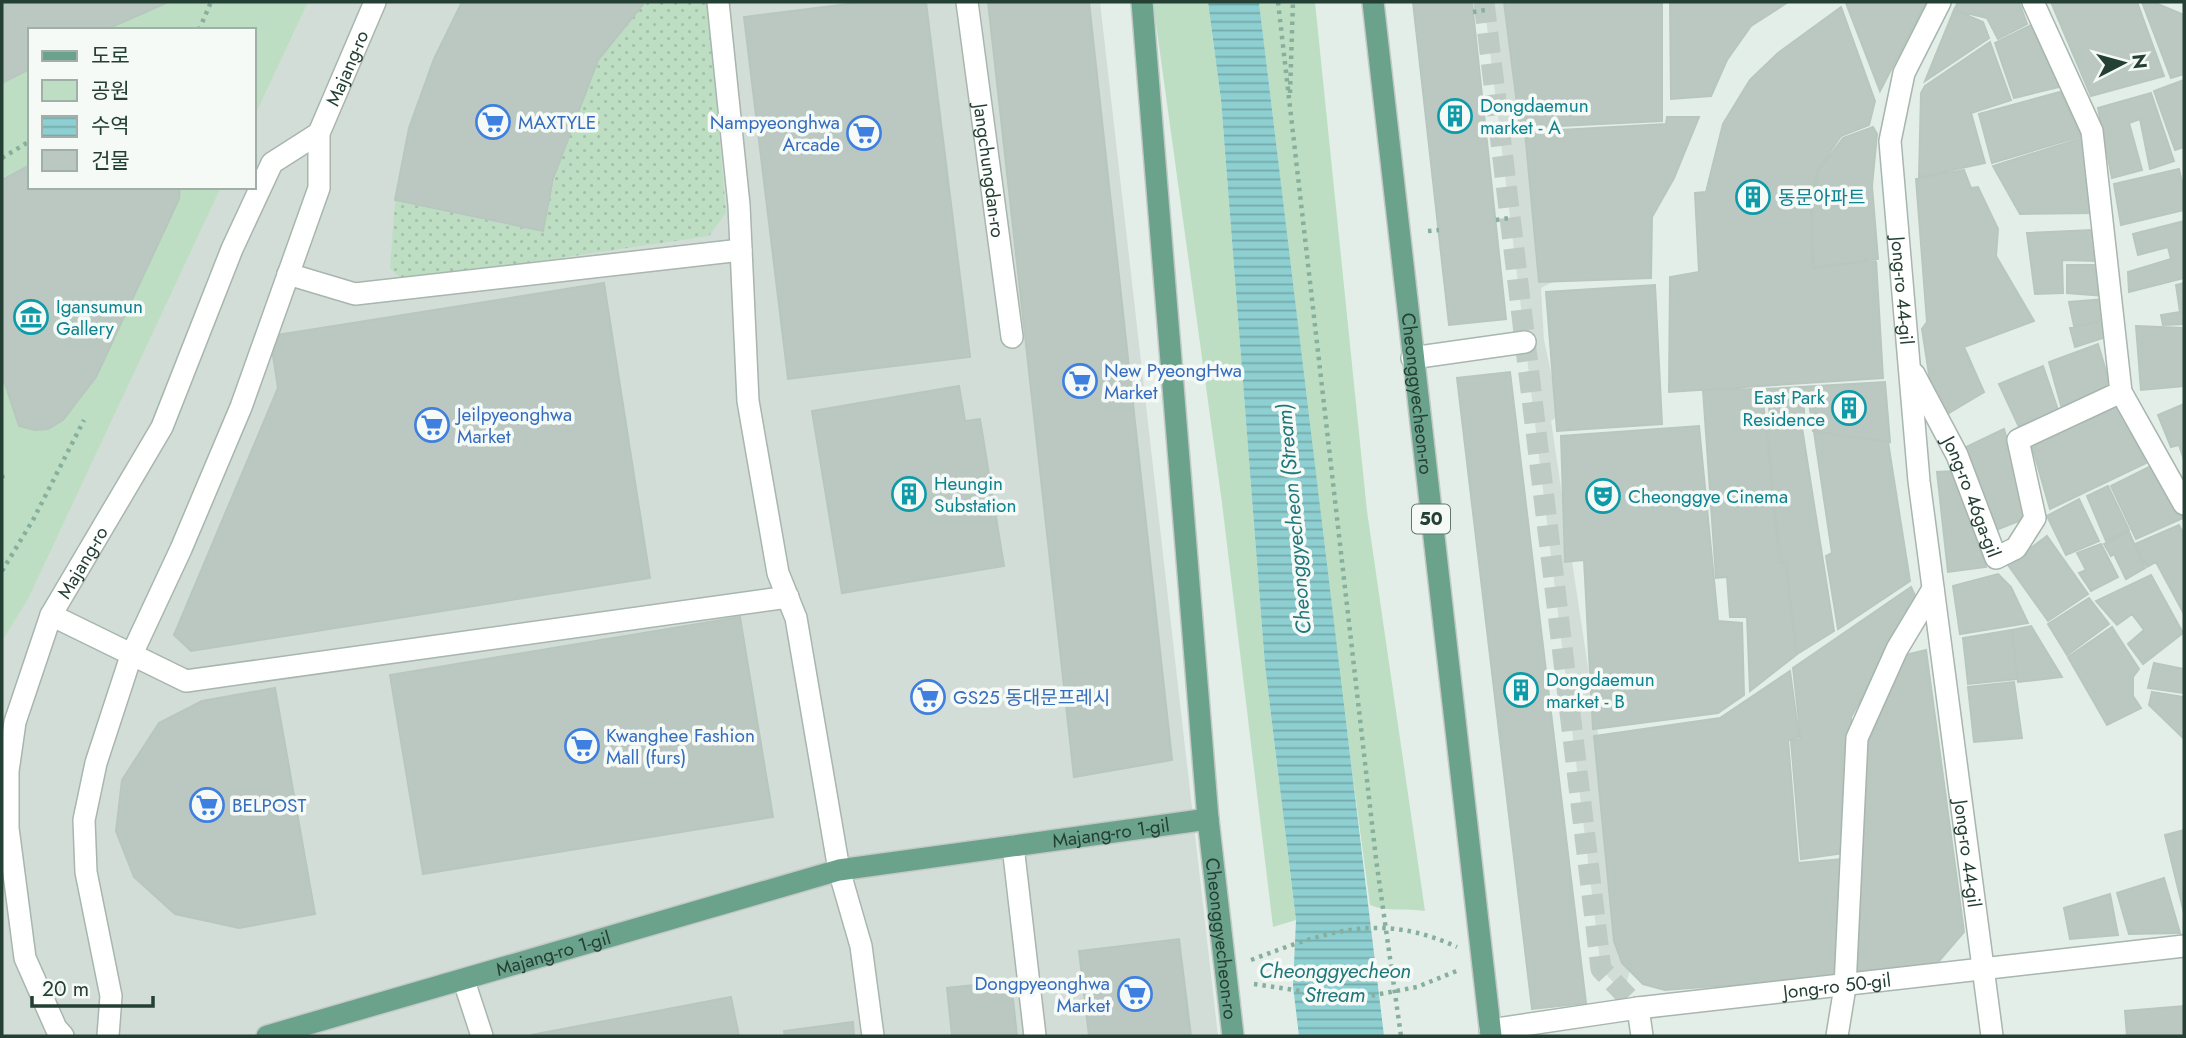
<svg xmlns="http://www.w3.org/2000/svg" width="2186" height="1038" viewBox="0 0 2186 1038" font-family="Jost,'Noto Sans KR',sans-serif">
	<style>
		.built { fill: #d3ddd7; fill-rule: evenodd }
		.park { fill: #bedec3 }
		.garden { fill: url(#garden-dots) }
		.water { fill: url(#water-rules) }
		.building { fill: #bac8c1; stroke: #b7c7be; stroke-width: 2 }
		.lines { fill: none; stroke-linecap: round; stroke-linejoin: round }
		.minor-tunnel { stroke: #becbc4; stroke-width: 21; stroke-dasharray: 21 10; stroke-linecap: butt }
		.minor-casing { stroke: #a7b6ae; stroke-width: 24 }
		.major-casing { stroke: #c2c9c6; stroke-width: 24 }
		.path { stroke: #86b09d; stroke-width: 4.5; stroke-dasharray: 3.5 5; stroke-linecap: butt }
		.minor { stroke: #fff; stroke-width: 21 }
		.major { stroke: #6aa28c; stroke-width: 21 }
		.path-bridge { stroke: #86b09d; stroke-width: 4.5; stroke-dasharray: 3.5 5; stroke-linecap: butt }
		.labels { text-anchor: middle; stroke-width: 7; stroke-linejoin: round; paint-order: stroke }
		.shield { fill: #f5faf7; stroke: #63776e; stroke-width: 2 }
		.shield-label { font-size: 18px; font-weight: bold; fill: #243f34 }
		.street-label { font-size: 19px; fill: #243f34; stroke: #f5faf7 }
		.culture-label { font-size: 19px; fill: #0d838f; stroke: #f5faf7; text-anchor: start }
		.shop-label { font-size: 19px; fill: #366cbe; stroke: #f5faf7; text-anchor: start }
		.water-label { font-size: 21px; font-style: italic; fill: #1f777a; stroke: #f5faf7 }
	</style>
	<defs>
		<pattern id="garden-dots" width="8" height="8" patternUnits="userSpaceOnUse" patternTransform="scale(1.75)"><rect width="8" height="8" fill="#bedec3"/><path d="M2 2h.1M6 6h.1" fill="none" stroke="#a3c0a8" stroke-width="1.8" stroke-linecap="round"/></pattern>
		<pattern id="water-rules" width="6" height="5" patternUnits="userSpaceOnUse" patternTransform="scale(1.75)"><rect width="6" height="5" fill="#8ecfd1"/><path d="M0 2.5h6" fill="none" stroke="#74a9aa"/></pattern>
	</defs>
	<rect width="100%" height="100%" fill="#e4eee8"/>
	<path class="built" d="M2,2H1100L1218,1036H2ZM30,30H254V187H30Z
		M1484,2H1507L1516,59L1550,118L1566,275L1541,288L1544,340L1560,414L1551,421L1632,961L1624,994L1601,969Z"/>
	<path class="park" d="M2,2H308L254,117V30H30V187H221L28,599L2,641Z
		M1153,2H1208L1221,100L1265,666L1296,920L1273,927L1222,503Z
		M1259,2H1315L1367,511L1425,911C1407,908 1386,912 1370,905L1337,658Z"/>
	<path class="garden" d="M647,2H708L726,213L709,236L403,281L390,268L395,201L543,232C558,159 585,49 647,2Z"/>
	<path class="water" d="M1208,2H1259L1384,1036H1299L1293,986L1296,920L1265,666L1221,100Z"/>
	<path class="building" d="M7,2H166V3L105,30H30V69L2,83V5Z
		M462,2H645L598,60L553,179L543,231L395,200L409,128L434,59Z
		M864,2H926L970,357L788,379L744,17Z
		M988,2H1089L1172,760L1074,777Z
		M1413,2H1472L1506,319L1449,325Z
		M1504,2H1662V121L1520,128Z
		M1670,2H1788L1751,26L1727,60L1711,96L1671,99Z
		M1926,2L1880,91L1846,3Z
		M1958,2H2019L2027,24L1998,39L1987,18L1954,10Z
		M2051,2H2137L2164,76L2091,96Z
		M2142,2H2153L2184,15V74L2171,78Z
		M1841,7L1875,101L1869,125L1841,136L1818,169L1810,201L1812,268L1876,260L1883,378L1669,392L1670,277L1699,272L1695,193L1706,192L1723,124L1750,80L1778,53Z
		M1954,10L1983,22L1989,38L1925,81Z
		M2035,23L2063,86L2014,98L1995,43Z
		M1990,42L2011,100L1971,113L1985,163L1919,177L1921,93L1925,86Z
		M2184,80V147L2175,150L2154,91Z
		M2060,92L2082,136L1992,163L1979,114Z
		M2151,93L2174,161L2150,169L2140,119L2129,123L2142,170L2112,178L2098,108Z
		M1667,117H1699L1674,178L1652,217L1651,278L1539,282L1525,132L1666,124Z
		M1873,127L1877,134L1872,186L1878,259L1814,267L1812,202L1819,170L1843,138Z
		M2082,138L2096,213L2020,214L1993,166Z
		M30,165V187H180L179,199L96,377L63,420L48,429L35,430L19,426L2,375V180Z
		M2179,169L2184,191V210L2121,225L2114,184Z
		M1964,170L1971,188L1978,187L1998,229L1996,256L2034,321L1964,347L1984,392L1947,414L1930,381L1922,329L1927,322L1916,179Z
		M2184,221V278L2129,292L2128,272L2171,259L2168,247L2138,255L2133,234Z
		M2092,230L2097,261L2062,260L2063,293L2035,294L2027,233Z
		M2067,265H2099L2104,296L2067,293Z
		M604,283L650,578L191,651L174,635L278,388L270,336Z
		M2184,283V324L2163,325L2161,315L2180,312L2176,285Z
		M1655,285L1662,424L1557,431L1546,292Z
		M2105,299L2106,320L2074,326L2069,302Z
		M2106,320L2109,336L2075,347L2070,328Z
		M2136,326L2184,328V386L2141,390Z
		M2098,344L2111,388L2062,409L2049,362Z
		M2043,366L2058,410L2019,427L1999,384Z
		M1510,372L1586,1003L1532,1009L1457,378Z
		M1885,382L1890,442L1813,431L1809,402L1804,401V415L1770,417L1767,389Z
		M959,386L965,421L980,419L1004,566L842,593L812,411Z
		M1762,389L1779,563H1785L1796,655L1750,691L1747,617H1730L1727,577L1716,578L1703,390Z
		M2116,402L2146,463L2050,509L2031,443Z
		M2184,404V460L2179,445L2171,447L2158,415Z
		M1800,415L1834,631L1797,654L1786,562H1781L1766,417Z
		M1699,426L1718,621L1742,623L1744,695L1718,713L1593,729L1584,560L1565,562L1561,436Z
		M2004,429L2029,517L1989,533L1962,449Z
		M1814,432L1888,442L1910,581L1838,629L1826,556L1832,553Z
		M2153,465L2183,518L2136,539L2111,486Z
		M1954,471L1986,567L1948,572L1937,472Z
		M2108,486L2129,530L2106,541L2087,496Z
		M2079,499L2099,541L2066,555L2047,516Z
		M2179,525L2184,535V614L2156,562L2147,567L2135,544Z
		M2129,532L2145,568L2126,579L2114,554L2111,556L2104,544Z
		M2047,536L2088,594L2048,621L2008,565Z
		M2101,544L2118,577L2091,591L2079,573L2086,570L2077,553Z
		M1998,574L2011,587L2028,623L1960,634L1953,586Z
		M2151,575L2183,633L2143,664L2128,644L2144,630L2132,614L2117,625L2096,601Z
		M1911,587L1917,600L1851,717L1849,780L1843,781L1846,822H1841L1845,853L1801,859L1791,741L1801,739L1793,668Z
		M2089,598L2109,624L2067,655L2048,624Z
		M740,617L773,817L423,874L390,675Z
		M2031,626L2062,677L2018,682L2012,630Z
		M2112,627L2139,669L2133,677V696L2141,708L2107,725L2068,657Z
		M2012,630L2017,679L1968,684L1963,638Z
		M1926,650L1964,932L1933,968L1857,975L1867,745L1905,655Z
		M2154,663L2184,669V693L2148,688Z
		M1790,671L1799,737L1788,740L1798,863L1842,859L1838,977L1665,990L1643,984L1622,963L1614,941L1594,736L1720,718Z
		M2014,682L2022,738L1974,742L1968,687Z
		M275,688L315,914L239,928L175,914L134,877L116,831L122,780L159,723L202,701Z
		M2152,692L2184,697V739L2149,705Z
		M2184,830V913L2165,835Z
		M2164,878L2180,933L2129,934L2117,893Z
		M2110,894L2118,935L2070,939L2064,908Z
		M1179,939L1191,1036H1089L1079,951Z
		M1011,981L1017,1036H952L947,988Z
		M731,997L739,1036L531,1035Z
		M2184,1006V1036H2127L2125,1011Z
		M853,1022L854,1036H785L784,1031Z"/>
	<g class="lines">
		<path class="minor-tunnel" d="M1484,2L1601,969L1638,1008"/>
		<g class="minor-casing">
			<g id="minor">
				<path d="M718,2L739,205L748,401L778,573L796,618L839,870L861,946L873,1036"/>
				<path id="s1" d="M967,2L1012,337"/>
				<path id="s2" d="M1940,2L1904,73L1890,141L1919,481L1992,1036"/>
				<path d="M2033,2L2092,131L2121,392L2184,504"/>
				<path d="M288,274L355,294L741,250"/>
				<path d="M1412,358L1525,342"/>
				<path id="s3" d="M1914,374L1957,455L1996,558L2016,548L2035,518L2018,440L2121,392"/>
				<path d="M51,615L186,681L788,597"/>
				<path d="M1013,846L1035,1036"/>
				<path d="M464,981L482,1036"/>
				<path d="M1638,1008L1642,1036"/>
				<path id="s4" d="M1490,1030L1638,1008L2184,946"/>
				<path id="s5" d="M63,1036L56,1028L25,958L8,828V771L15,722L51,615L162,427L232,249L272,163L319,133"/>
				<path id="s6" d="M108,1036L111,996L86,872L84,820L96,763L131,656L181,549L241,407L319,188V133L375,2"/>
				<path d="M1837,1036L1845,987L1857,738L1897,649L1933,589"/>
			</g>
		</g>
		<g class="major-casing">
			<g id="major">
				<path id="s7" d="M1142,2L1208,819L1233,1036"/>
				<path id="s8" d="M1373,2L1491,1036"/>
				<path id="s9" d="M267,1036L839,870L1208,819"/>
			</g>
		</g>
		<path class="path" d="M1278,2L1376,859L1401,1036
			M1473,12L1485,10
			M199,30L211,2
			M1290,93L1293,2
			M2,158L30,141
			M1496,220L1510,218
			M1428,231L1439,230
			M2,475L3,479
			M2,571L33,520L84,420"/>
		<use href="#minor" class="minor"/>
		<use href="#major" class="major"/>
		<path class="path-bridge" d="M1251,960C1326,932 1379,911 1457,947
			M1254,984L1354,999L1417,987L1459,970"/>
	</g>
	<defs>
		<g id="building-ring" transform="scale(1.75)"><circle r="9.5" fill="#f5faf7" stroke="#0f9aa8" stroke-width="1.5"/><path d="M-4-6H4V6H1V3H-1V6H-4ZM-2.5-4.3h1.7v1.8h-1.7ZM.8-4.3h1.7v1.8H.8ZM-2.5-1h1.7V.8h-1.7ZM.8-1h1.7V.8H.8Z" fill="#0f9aa8"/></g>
		<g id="supermarket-ring" transform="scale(1.75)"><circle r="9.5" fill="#f5faf7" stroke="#3f7fe0" stroke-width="1.5"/><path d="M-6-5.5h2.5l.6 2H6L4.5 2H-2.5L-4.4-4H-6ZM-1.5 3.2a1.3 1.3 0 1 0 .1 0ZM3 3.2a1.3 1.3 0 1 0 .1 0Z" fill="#3f7fe0"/></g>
		<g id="museum-ring" transform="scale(1.75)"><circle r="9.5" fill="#f5faf7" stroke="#0f9aa8" stroke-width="1.5"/><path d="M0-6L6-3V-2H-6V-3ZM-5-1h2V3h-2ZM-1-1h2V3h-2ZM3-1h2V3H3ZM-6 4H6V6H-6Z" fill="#0f9aa8"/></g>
		<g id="theatre-ring" transform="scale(1.75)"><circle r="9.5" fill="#f5faf7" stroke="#0f9aa8" stroke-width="1.5"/><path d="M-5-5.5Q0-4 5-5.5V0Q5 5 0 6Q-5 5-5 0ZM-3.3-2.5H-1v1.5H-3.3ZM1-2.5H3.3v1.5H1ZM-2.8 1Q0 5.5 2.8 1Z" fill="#0f9aa8"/></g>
	</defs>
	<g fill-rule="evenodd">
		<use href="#building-ring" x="1455" y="116"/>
		<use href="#supermarket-ring" x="493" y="122"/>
		<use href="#supermarket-ring" x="864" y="133"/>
		<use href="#building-ring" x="1753" y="197"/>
		<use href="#museum-ring" x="31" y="317"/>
		<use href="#supermarket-ring" x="1080" y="381"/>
		<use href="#building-ring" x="1849" y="408"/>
		<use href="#supermarket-ring" x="432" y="425"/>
		<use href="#building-ring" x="909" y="494"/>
		<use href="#theatre-ring" x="1603" y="496"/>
		<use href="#building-ring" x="1521" y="690"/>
		<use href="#supermarket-ring" x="928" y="697"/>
		<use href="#supermarket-ring" x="582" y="746"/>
		<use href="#supermarket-ring" x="207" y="805"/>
		<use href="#supermarket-ring" x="1135" y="994"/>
	</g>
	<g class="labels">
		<rect class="shield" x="1412" y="504.5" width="38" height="29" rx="5"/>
		<g class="shield-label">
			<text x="1431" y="525">50</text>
		</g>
		<g class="street-label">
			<text dy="7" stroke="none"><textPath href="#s6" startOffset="1020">Majang-ro</textPath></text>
			<text dy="7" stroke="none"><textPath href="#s1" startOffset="170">Jangchungdan-ro</textPath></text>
			<text dy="7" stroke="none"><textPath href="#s2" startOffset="299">Jong-ro 44-gil</textPath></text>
			<text dy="7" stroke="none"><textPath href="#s8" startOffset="394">Cheonggyecheon-ro</textPath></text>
			<text dy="7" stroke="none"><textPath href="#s3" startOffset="136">Jong-ro 46ga-gil</textPath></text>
			<text dy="7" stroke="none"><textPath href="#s5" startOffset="499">Majang-ro</textPath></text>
			<text dy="7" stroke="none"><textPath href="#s9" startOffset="870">Majang-ro 1-gil</textPath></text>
			<text dy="7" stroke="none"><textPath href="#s2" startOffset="866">Jong-ro 44-gil</textPath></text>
			<text dy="7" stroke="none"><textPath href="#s7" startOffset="940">Cheonggyecheon-ro</textPath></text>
			<text dy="7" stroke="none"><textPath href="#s9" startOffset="298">Majang-ro 1-gil</textPath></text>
			<text dy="7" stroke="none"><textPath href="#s4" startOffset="350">Jong-ro 50-gil</textPath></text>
		</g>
		<g class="culture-label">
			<text x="1480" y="112">Dongdaemun<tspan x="1480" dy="22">market - A</tspan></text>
			<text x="1778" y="204">동문아파트</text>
			<text x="56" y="313">Igansumun<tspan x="56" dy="22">Gallery</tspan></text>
			<text x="1825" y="404" text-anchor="end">East Park<tspan x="1825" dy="22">Residence</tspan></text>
			<text x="934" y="490">Heungin<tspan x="934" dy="22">Substation</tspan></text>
			<text x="1628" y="503">Cheonggye Cinema</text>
			<text x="1546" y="686">Dongdaemun<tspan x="1546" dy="22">market - B</tspan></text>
		</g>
		<g class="shop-label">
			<text x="518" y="129">MAXTYLE</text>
			<text x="840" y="129" text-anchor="end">Nampyeonghwa<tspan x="840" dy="22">Arcade</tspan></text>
			<text x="1104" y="377">New PyeongHwa<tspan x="1104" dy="22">Market</tspan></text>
			<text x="457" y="421">Jeilpyeonghwa<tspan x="457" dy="22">Market</tspan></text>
			<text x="953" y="704">GS25 동대문프레시</text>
			<text x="606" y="742">Kwanghee Fashion<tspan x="606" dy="22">Mall (furs)</tspan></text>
			<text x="232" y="812">BELPOST</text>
			<text x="1110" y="990" text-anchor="end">Dongpyeonghwa<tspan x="1110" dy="22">Market</tspan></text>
		</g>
		<g class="water-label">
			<text transform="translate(1294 519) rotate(-95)" y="7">Cheonggyecheon (Stream)</text>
			<text x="1335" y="978">Cheonggyecheon<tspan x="1335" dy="24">Stream</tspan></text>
		</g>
	</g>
	<rect width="2186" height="1038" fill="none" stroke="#243f34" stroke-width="7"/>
	<rect x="28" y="28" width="228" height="161" fill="#f5faf7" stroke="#a1afa9" stroke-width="2"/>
	<rect x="42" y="51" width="35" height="10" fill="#6aa28c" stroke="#a1afa9" stroke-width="2"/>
	<text x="91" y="63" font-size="21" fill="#243f34">도로</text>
	<rect x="42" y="80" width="35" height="21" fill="#bedec3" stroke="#a1afa9" stroke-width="2"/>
	<text x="91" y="98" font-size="21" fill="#243f34">공원</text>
	<rect x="42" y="116" width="35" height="21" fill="url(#water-rules)" stroke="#a1afa9" stroke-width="2"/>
	<text x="91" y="133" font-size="21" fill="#243f34">수역</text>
	<rect x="42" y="150" width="35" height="21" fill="#bac8c1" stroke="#a1afa9" stroke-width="2"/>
	<text x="91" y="168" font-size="21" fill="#243f34">건물</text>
	<g transform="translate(2123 63) rotate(84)" stroke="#f5faf7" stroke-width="5" paint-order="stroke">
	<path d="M0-5L12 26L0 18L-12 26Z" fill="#243f34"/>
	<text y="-10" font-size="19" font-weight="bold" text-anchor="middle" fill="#243f34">N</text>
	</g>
	<path d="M32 996v10h121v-10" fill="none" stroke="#243f34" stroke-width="3.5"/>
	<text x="42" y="996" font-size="21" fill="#243f34" stroke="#f5faf7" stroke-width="5" paint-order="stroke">20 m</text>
</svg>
